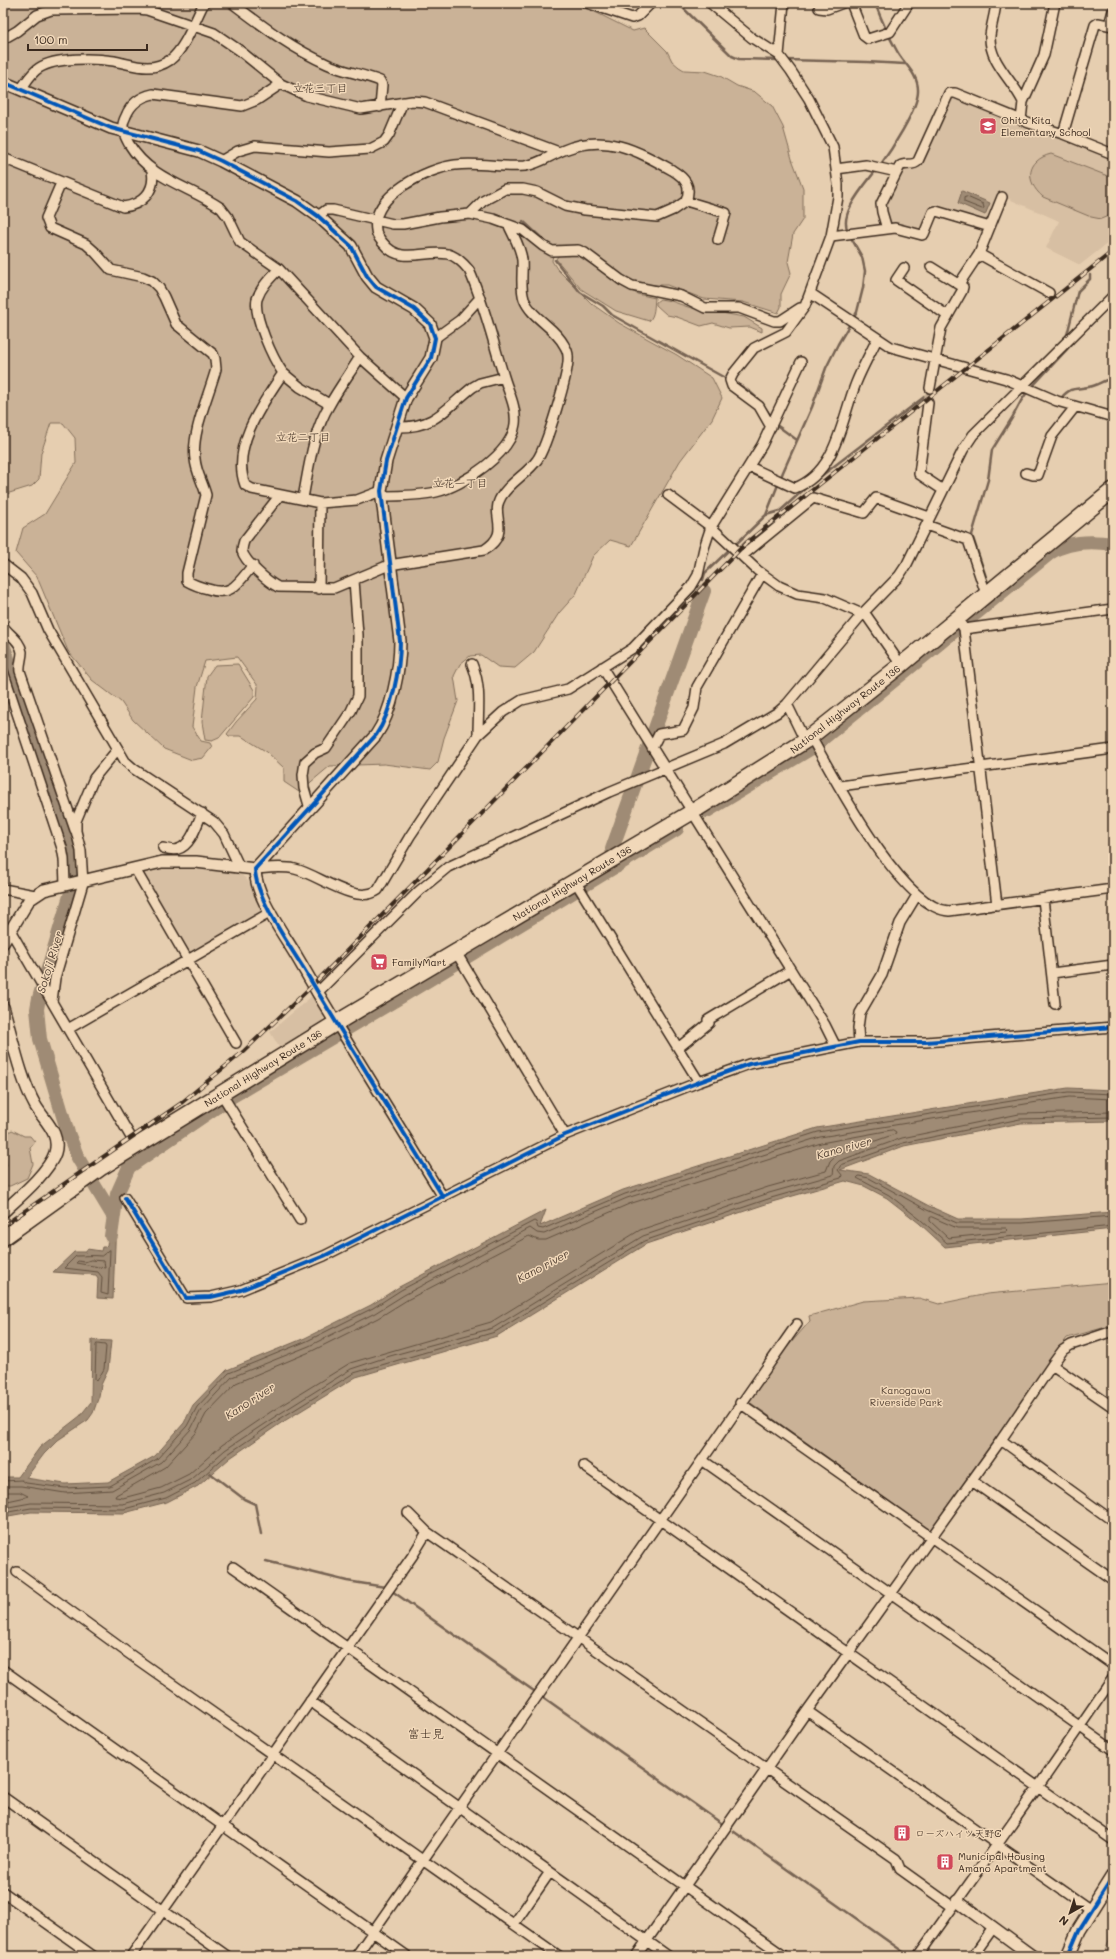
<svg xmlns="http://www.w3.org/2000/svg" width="1116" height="1959" viewBox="0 0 1116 1959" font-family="Mali,'Klee One',sans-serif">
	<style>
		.built { fill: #d7bfa3 }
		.green { fill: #cab297; stroke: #826e5a }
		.water { fill: #9f8b74; stroke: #776452 }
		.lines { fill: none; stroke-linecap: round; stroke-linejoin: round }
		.shore { stroke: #635140; stroke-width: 1 }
		.stream { stroke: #776452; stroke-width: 2.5 }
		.river { stroke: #9f8b74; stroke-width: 14 }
		.minor-tunnel { stroke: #c4ad93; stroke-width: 9; stroke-dasharray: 9 4.5; stroke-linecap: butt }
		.minor-casing { stroke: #3b2a1e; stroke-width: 12 }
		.tertiary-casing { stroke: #3b2a1e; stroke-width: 14 }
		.secondary-casing { stroke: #3b2a1e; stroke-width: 16 }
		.trunk-casing { stroke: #3b2a1e; stroke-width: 18 }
		.minor { stroke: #f1d8b9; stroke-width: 9 }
		.tertiary { stroke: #f1d8b9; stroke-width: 11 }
		.secondary { stroke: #f1d8b9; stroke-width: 13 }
		.trunk { stroke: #f1d8b9; stroke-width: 15 }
		.rail-casing { stroke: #3b2a1e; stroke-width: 4 }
		.rail { stroke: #f1d8b9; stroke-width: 2.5; stroke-dasharray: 8; stroke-linecap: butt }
		.cycleway-casing { stroke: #f1d8b9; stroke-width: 6 }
		.cycleway { stroke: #0057b8; stroke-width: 4 }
		.labels { text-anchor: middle; stroke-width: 3; stroke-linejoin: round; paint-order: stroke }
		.poi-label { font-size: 10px; fill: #3b2a1e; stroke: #f1d8b9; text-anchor: start }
		.street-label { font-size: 10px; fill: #3b2a1e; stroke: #f1d8b9 }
		.park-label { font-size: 10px; fill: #584536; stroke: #f1d8b9 }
		.neighbourhood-label { font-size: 11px; fill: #3b2a1e; stroke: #f1d8b9 }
		.water-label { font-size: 11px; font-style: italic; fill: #544234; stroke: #f1d8b9 }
		.quarter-label { font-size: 12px; fill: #3b2a1e; stroke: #f1d8b9 }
	</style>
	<rect width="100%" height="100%" fill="#e6ceb0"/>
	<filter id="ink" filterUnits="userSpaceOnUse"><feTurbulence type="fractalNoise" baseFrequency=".025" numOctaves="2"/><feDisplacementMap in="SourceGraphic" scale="8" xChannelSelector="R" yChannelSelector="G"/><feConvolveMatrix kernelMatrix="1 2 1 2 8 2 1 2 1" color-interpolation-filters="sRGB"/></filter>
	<g filter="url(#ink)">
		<path class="built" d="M954,96L1113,159V239L1080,265L1046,248L1059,221L1000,195L988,223L936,204L931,205L922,228L914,232L891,224L887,219L884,212L906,166L917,167L950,98Z
			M198,867L234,870L242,875L249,882L265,911L189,955L143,873L160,869Z
			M313,995L325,1014L321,1024L279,1047L270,1032Z"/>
		<path class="green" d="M3,3H577L633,31L644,28L667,51L672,61L679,67L684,70L705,71L720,76L737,86L755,92L772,106L783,127L792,159L803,188V219L793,234L788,262L791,273L781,294V307L778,313L743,302L704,299L667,285H637L622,279L597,259L569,248L553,254L552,261L557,269L592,304L619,323L677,355L712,378L722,398L712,419L680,461L631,546L610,540L593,556L576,594L559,613L534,652L515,668L498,667L481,655L470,656L460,664L454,676L458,701L444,738L438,762L430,770L384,764L330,766L299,792L284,782V768L267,752L241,736H229L227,734L236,722L257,699L258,686L237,657L205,661L197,687L192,727L201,741L210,743L212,747L203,758L192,760L164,749L133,720L121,702L92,680L68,651L37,577L16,553L23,528L45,514L76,463L75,438L63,423H51L41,453L39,479L32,486L3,495Z
			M1051,154L1113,178V214L1101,219L1091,217L1043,197C1024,181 1027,160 1051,154Z
			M565,254H575L637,294L655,298C654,306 655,315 649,321L616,311L581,289L556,259L558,256Z
			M660,299L671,301L688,307L744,317L762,328V332L750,327L729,328L713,323L701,326L677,317L667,315L656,305V302Z
			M238,664L254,690V697L219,738L212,741L205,740L202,722L207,676L215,665Z
			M12,1130L24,1136H30L35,1142L30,1148L33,1164L27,1178L10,1186H3V1170L7,1165L3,1150V1136Z
			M1113,1282V1325L1067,1338L930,1530L748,1401L777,1359L810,1321L809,1316L863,1301L919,1298L939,1304L987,1294Z
			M1113,1912V1956H1103L1109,1940L1110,1920Z"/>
		<path class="water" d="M962,191L990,203L985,215L958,203Z
			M1068,1088L1113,1090V1121L1021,1123L904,1146L840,1170L869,1174L929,1206L958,1219H1022L1113,1212V1229L945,1247L919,1223L887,1198L864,1186L845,1181L772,1202L646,1244L497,1336L356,1377L281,1423L230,1458L198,1486L167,1502L124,1513L31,1512L3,1517V1477H18L40,1447L80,1416L91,1402L92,1340L111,1341L108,1370L101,1385L99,1396L93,1413L88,1420L58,1440L44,1454L26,1478L65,1484L108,1482L155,1456L184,1423L193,1405L227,1370L305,1338L371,1305L399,1287L546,1210L540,1226L623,1190L817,1128Z
			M111,1217L116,1218L113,1299L97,1298L98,1278L96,1275L53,1272L74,1252H86L87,1249L101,1251L102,1247H105L107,1245Z"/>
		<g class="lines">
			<path class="shore" d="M967,197L983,204L984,208L982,209L964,202V198Z
				M893,1130L896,1132L895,1134L836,1155L830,1161L826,1171L768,1187L640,1230L491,1322L350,1363L272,1411L222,1445L189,1474L161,1488L123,1498L115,1497L116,1495L165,1467L196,1433L206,1414L236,1383L312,1351L378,1318L407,1300L529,1236L538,1240H546L629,1204L821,1143Z
				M1113,1216L1023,1223H957L927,1210L869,1178L859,1176L857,1178L889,1195L921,1220L947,1243L1113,1226
				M932,1217L957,1228H1006L1008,1230L1006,1232L948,1238L930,1221V1218Z
				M110,1250L108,1295L101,1293L102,1277L98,1272L64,1268L76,1256C85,1256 92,1255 101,1256Z
				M91,1260L104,1261L105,1268L76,1263L78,1261L84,1262Z
				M97,1344L105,1345L106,1347L104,1369L97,1381L95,1379L96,1346Z
				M3,1481L22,1480L26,1483L65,1488L110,1486L157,1459L187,1426L197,1407L229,1373L307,1341L373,1308L401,1290L534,1221L536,1222L538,1228L543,1229L625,1194L818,1132L1068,1092L1113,1094
				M3,1486H21L65,1493L112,1490L161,1462L191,1429L201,1410L232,1377L309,1346L375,1313L404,1295L530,1228L537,1233L544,1234L627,1198L820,1137L1069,1097L1113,1099
				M3,1492H20L28,1496L26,1497L3,1502
				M3,1508L31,1503L123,1504L164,1493L192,1479L225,1450L276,1416L351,1369L390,1356L493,1328L643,1236L769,1193L833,1175L834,1166L839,1161L902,1138L1019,1114L1113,1112
				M3,1513L31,1508L124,1509L166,1498L195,1483L228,1454L278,1420L354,1373L495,1332L644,1241L771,1198L841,1178L842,1175L838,1170L841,1165L903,1143L1020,1119L1113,1117"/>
			<path class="stream" d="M678,3L732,56L739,59L779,60
				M875,3C881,19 888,35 897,51C904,64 918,74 918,90C919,108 890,152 879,167
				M786,60L867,62L905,64
				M523,221L548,244
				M848,231C838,214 866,184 876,170
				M555,260L580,292L603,306L612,315L725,378
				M1067,335L1078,291L1090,279V275
				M735,383C752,391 762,402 772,418
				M1032,387L1072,344
				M1062,397C1072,386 1075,390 1088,387C1097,386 1103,380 1113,378
				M775,424L797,440
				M816,480L928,394
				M766,515L780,511L810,484
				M735,545L766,515L783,472L812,407L826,368L838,344L857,312L863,288L865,271L862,257L850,236
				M703,580L705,573L731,548
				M989,586L972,535L988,480L992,450L1012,418L1021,401L1028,391
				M210,1473L244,1499L255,1504L261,1534
				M266,1561L347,1581L385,1587
				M392,1591L534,1691
				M543,1697L721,1823
				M733,1831L909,1956"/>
			<path class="river" d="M3,644L71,853L73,886L39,998L37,1009L40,1039L68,1133L78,1158L113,1216
				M707,811L810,749L1050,553C1068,541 1093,541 1113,544
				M616,867L612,849L704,591
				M111,1236L117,1194L129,1167L231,1097L404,995L677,829"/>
			<path class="minor-tunnel" d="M928,403L930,388"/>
			<g class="minor-casing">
				<path id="minor" d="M232,3C264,27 291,48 327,64C344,72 363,74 380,81L382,85L380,107
					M587,3L632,18L638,16L651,3
					M710,3L752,38L779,55L791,71L809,99L833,147L838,184V197L831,236L805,306L786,332L754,348L733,374L730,380L732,386L759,406L771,427
					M851,3L864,36L868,39L890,32L909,3
					M996,3C995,14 991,26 990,36C989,63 1013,80 1023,102
					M819,8L827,9L843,3
					M1109,25L1113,11
					M3,39L17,31L37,15L51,10L139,9L147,10L214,33L239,50L281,84L307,96L361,109L412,101L425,102L559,152
					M779,55L784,3
					M281,84L257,100L242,106L153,94C140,97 131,103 126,116C120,127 123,133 129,144C151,180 189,186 221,208L228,217L240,242L279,269L360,357L406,398
					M21,89C27,81 31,73 39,68C56,57 95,58 114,61C134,65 151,73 170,60C185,49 195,20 204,3
					M1021,120L1023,102L1044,55L1055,3
					M1063,134L1095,25L1098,23L1113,26
					M3,158L123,207C142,205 156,191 152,171
					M221,161L238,151L255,146L329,152L370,149L384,142L389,135L403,102
					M836,169L866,165L897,172
					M61,183L46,218L50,228L86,244L95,252L111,270L143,277L152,281L159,288L164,297L176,324L213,354L215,359L216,369C209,395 191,433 195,459C196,472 203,483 206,495L187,573V581C194,585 200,587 208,589C232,597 238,583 253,565
					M470,214L483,201L505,189H523L537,192L565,206L585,210L657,217L673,210L686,201L726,213L718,240
					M318,216L326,210H333L393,224H403L440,217L470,214L493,219L523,230L543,246L552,251L578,250L585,253L621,280L632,286L681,296L705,308H739L774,321H780L800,308
					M887,229L882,212L881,204L900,166C905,162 913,167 918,161L949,93H955L1029,123L1063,134L1113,154
					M831,236L895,228L922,235L924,234L933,212L936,211L990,227
					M979,254L1049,293
					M904,268L896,280L948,316
					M279,269C270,278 261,287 257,299C253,316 273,359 283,373C262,404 231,447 245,485L252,489L320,503L357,500L381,491
					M959,284L979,254L1002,197
					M810,293L891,347L1006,379L1057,401L1113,417
					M435,338L460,320L479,299
					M283,373L300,387L329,404
					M930,388L941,328L962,291L963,287L931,267
					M928,403L919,474L943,490
					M397,427C435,428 445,409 473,387L480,383L504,377
					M750,467L795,488C837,472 841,420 856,383C862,368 870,354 877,339
					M1026,473L1033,475H1038L1052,436L1075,407
					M280,495L244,541C243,544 242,548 242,551C245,562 268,582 278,587L334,588L389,565L484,550C513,532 489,516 501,497C510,482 527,474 537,460C546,448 570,370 568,356C568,353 566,348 564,345C555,327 531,318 524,299C520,287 523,273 522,260C521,248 514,237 509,226
					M668,495L711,527L757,570L779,586L797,594L825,598L862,614
					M382,496C400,496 418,496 436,492C463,486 512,453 515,424C517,408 508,391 504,377C493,342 484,303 469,270C464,264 456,256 448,254C425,249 401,266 383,243C380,239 376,235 376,230C370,196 428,168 455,165C478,162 502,168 525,166C539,164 551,155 564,150C606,133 636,150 672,170C685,178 692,186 686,201
					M303,498C309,467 313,431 330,404C339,388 350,373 360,357
					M926,525L968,540L984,588L988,594
					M742,556L813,498L864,513L876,498L929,517
					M3,564L21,578L32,593L48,630L125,761L134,769L214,822L224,834L239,866
					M319,589L320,503
					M864,612L901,665
					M958,619L964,629L997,905
					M3,626C9,635 20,640 22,652C22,658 19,665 20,671L75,830
					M964,629L1113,609
					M472,664C482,688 478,709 478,735
					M602,667L825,1025L835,1045
					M3,671L62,848L64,859L65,884
					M787,704L805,741
					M811,737C834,777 901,908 949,911L1113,889
					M652,748L659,734L683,730L694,708L697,687L762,574
					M840,786L1113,749
					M310,809L304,788L303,775L305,762L315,753L326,748L351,711L358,696V635L354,580
					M163,848C167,849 174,851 178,849C191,846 197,824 202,813
					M135,869L236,1043
					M255,869C269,868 282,866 295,869C318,874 355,906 378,890L410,836L478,735L503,712L522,700L568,689L633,648L691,587L698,575L704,548L711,527L762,445L801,362
					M575,881L699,1082
					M3,889L35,895
					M1043,899L1055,1004
					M10,930L136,1146
					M456,952L565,1135
					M1052,973L1113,965
					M317,993L419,891L448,867L609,792L724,744L778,712L787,704L864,612L899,576L907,564L963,450L973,435L1113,296
					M52,1001L55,978L83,883L81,851L76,831V821L94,778L117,750
					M336,1023L443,1197
					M68,1029L271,912
					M859,1042L858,1028L860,1013L882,975L900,923L917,895
					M678,1048L709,1023L708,1020L791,970
					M221,1093L300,1220
					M125,1198L186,1298L211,1297L241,1290L324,1256L565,1135L699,1082L749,1064L859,1042H926L1113,1027
					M1052,1365L1113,1407
					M740,1403L1113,1665
					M1001,1440L1113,1521
					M702,1460L1113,1750
					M584,1466L1113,1840
					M972,1481L1113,1580
					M408,1513L427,1532L896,1859L900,1869L953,1907
					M233,1567L784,1956
					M17,1572L128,1653L559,1956
					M3,1670L407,1956
					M310,1701L668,1956
					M807,1711L1092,1911
					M3,1797L227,1956
					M3,1892L93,1956
					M514,1924L550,1872
					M131,1956L413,1555L427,1532
					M356,1956L797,1324
					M636,1956L807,1711L1001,1440L1052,1365L1063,1350L1071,1345L1113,1331
					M918,1956L1038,1787L1113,1678
					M973,1956L993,1928"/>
			</g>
			<g class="tertiary-casing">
				<path id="tertiary" d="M3,82L111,128L199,151L221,161L297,201L318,216L351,246L367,276L376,287L414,309L430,324L435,338L431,358L406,398L386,461L381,491L400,641C400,669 392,712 376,735L255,869C255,896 283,933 297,957C310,979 322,1001 336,1023
					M3,943L29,900L44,890L162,862H196L255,869
					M3,1007C12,1037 20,1078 35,1105C44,1121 61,1133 55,1153C49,1172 18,1198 3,1212
					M957,1901L1032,1956"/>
			</g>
			<g class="secondary-casing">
				<path id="secondary" d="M1068,1956L1079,1930L1113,1876"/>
			</g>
			<g class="trunk-casing">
				<path id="trunk" d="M3,1238L102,1167L136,1146L336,1023L692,812L805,741L901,665L1113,490"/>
			</g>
			<use href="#minor" class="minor"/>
			<use href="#tertiary" class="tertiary"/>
			<use href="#secondary" class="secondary"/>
			<use href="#trunk" class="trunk"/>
			<g class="rail-casing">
				<path id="rail" d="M3,1226L180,1104L244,1051L313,985L413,884L747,542L1113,251"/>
			</g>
			<use href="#rail" class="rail"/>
			<g class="cycleway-casing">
				<path id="cycleway" d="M3,82L111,128L199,151L221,161L297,201L318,216L351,246L367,276L376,287L414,309L430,324L435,338L431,358L406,398L386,461L381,491L400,641C400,669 392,712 376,735L255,869C255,896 289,945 304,969C349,1045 397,1121 443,1197
					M125,1198L186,1298L211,1297L241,1290L324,1256L565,1135L699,1082L749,1064L859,1042H926L1113,1027
					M1068,1956L1079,1930L1113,1876"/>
			</g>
			<use href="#cycleway" class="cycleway"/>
		</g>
	</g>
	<defs>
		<g id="school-square" transform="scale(0.9)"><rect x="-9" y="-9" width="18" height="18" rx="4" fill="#d1495b" stroke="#f1d8b9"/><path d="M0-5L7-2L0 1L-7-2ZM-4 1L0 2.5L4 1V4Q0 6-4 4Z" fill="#fff"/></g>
		<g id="supermarket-square" transform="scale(0.9)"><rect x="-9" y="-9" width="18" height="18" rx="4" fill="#d1495b" stroke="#f1d8b9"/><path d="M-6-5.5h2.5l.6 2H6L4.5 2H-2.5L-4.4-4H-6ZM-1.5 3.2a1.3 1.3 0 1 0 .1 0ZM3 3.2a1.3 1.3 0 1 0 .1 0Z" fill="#fff"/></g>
		<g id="building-square" transform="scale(0.9)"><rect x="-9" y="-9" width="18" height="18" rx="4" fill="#d1495b" stroke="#f1d8b9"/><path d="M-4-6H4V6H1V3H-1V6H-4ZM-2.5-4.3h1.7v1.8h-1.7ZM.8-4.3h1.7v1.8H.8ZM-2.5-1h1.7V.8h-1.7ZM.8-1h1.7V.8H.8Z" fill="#fff"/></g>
	</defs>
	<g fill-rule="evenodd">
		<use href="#school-square" x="988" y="126"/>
		<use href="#supermarket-square" x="379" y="962"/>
		<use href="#building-square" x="902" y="1833"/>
		<use href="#building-square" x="945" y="1862"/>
	</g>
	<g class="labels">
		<g class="poi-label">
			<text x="1001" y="124">Ohito Kita<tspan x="1001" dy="12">Elementary School</tspan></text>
			<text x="392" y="966">FamilyMart</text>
			<text x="915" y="1837">ローズハイツ天野C</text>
			<text x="958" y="1860">Municipal Housing<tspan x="958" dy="12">Amano Apartment</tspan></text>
		</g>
		<g class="street-label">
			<text transform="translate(845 709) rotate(-38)" y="4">National Highway Route 136</text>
			<text transform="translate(572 883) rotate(-31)" y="4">National Highway Route 136</text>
			<text transform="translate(263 1068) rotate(-32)" y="4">National Highway Route 136</text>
		</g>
		<g class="park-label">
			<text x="906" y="1394">Kanogawa<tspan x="906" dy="12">Riverside Park</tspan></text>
		</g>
		<g class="neighbourhood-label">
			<text x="320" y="92">立花三丁目</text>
			<text x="303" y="441">立花二丁目</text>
			<text x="460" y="487">立花一丁目</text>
		</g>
		<g class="water-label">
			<text transform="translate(50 962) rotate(-73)" y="4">Sokoji River</text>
			<text transform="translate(844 1148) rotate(-15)" y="4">Kano river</text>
			<text transform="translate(543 1266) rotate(-28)" y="4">Kano river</text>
			<text transform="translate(250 1401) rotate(-33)" y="4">Kano river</text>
		</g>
		<g class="quarter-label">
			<text x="426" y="1738">富士見</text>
		</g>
	</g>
	<rect width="1116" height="1959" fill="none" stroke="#f1d8b9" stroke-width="16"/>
	<rect x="8" y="8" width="1100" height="1943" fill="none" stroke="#3b2a1e" stroke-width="1.5" filter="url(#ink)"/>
	<g transform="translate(1070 1913) rotate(219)" stroke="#f1d8b9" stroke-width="3" paint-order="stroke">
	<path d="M0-3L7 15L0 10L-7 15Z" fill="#3b2a1e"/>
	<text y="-6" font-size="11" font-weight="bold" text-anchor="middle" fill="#3b2a1e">N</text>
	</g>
	<path d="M28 44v6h119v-6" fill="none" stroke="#3b2a1e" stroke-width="2"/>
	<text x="34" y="44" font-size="12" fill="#3b2a1e" stroke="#f1d8b9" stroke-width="3" paint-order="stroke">100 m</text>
</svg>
